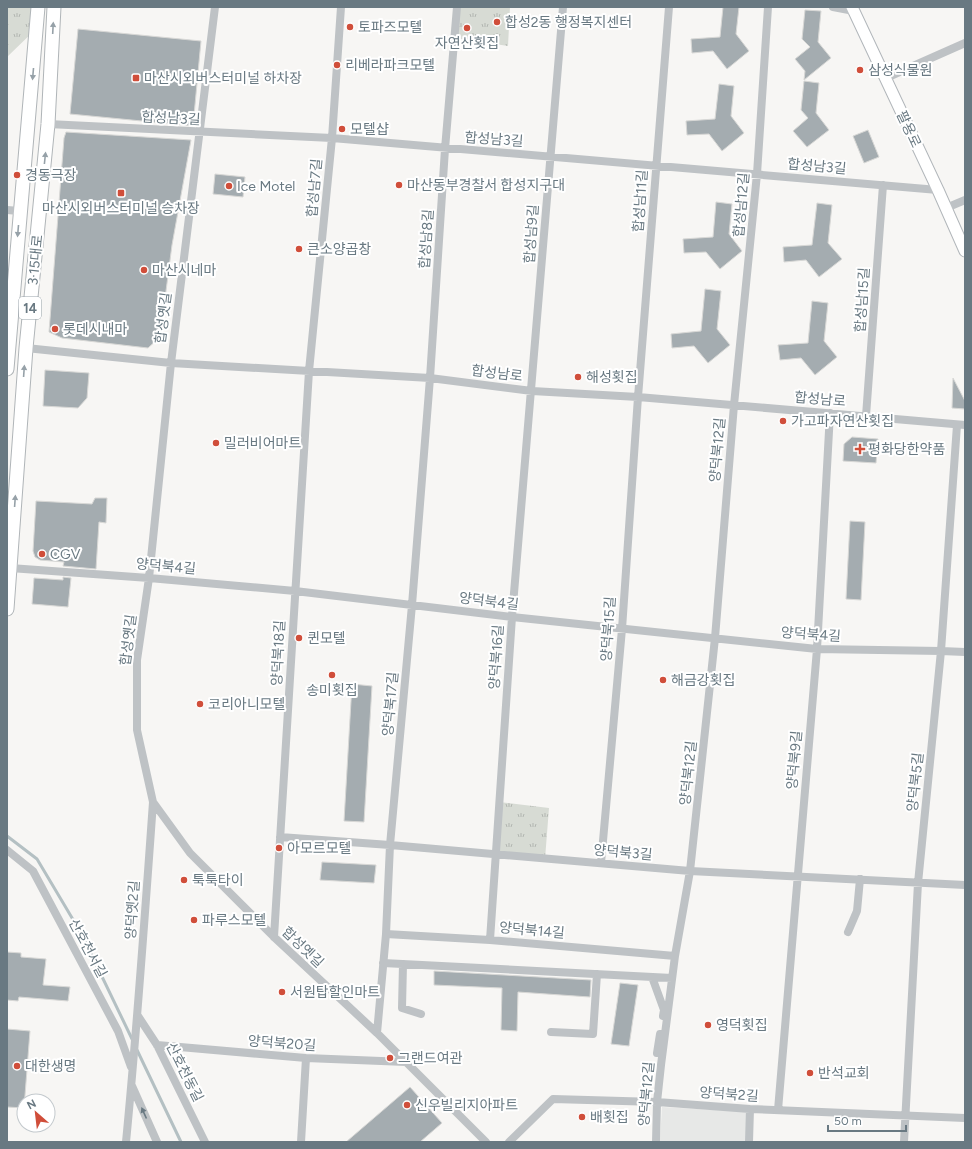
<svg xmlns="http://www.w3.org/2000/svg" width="972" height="1149" viewBox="0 0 972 1149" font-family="Figtree,'Noto Sans KR',sans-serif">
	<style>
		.built { fill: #e7e8e7 }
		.grass { fill: url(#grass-tufts) }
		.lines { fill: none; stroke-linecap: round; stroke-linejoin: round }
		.stream { stroke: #b4c0c3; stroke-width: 3 }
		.building { fill: #a4acb0; stroke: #d8d8d6 }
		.secondary-casing { stroke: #b1b6ba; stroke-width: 13 }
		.primary-casing { stroke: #b0b5b8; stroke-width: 15 }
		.street { stroke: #bec2c5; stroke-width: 8 }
		.secondary { stroke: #fff; stroke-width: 11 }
		.primary { stroke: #fff; stroke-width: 13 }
		.oneway { fill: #96a1a8 }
		.oneway2 { fill: #697982 }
		.poi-dot { fill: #d04e3a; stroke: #fff; stroke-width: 1.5 }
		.labels { text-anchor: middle; stroke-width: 4; stroke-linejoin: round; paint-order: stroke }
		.shield { fill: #fff; stroke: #96a1a8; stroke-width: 1 }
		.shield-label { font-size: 13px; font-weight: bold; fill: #697982 }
		.poi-label { font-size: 14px; fill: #697982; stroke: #fff; text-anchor: start }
		.street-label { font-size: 14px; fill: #697982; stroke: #fff }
	</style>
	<defs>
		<pattern id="grass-tufts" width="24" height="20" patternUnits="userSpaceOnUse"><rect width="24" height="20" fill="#d7dbd4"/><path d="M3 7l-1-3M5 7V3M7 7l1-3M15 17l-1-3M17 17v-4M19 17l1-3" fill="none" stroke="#b2b6b1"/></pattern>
	</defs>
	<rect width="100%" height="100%" fill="#f7f6f4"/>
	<path class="built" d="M662,1107L751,1112L750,1142H660Z"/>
	<path class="grass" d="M7,7H38L37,28L7,57Z
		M457,7H510L508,46L455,38Z
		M499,802L549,808L545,859L495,855Z"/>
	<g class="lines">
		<path class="stream" d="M7,836L37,859L81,933L133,1041
			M137,1050L181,1142"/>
	</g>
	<path class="building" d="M723,7H739L736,34L749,51L727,69L713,51L692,53L691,39L720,37Z
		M805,10L821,11L818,42L831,58L804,80L805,71L795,59L810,47L802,39Z
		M78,29L201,41L193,126L70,114Z
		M804,81L819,83L816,113L829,130L807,147L793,131L808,118L801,110Z
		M719,84L734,86L731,116L744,133L722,151L709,134L687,135L686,121L715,119Z
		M868,130L879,157L864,163L853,136Z
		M66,132L191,140L172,245L160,337L148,348L62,338L49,332L64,138Z
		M215,174L245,177L243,197L213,194Z
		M716,202L732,204L729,234L742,251L720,269L706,252L684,253L683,239L713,237Z
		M817,203L832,205L828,243L842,259L819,277L806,260L784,262L783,247L812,245Z
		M705,289L721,291L717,329L730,345L708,363L694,346L672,348L671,334L701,331Z
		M812,301L828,303L824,341L837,357L815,375L801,358L780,360L778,345L808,343Z
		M45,370L89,373L87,398L78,408L43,406Z
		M953,378L965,401V409L952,408Z
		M852,437L878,439L876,463L843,461L844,444Z
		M95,498H107L106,523L99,522L96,569L63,566L64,562L40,560L35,557L33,551L36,501L92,504Z
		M850,521L865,522L861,600L846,599Z
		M63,577L71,578L68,607L32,604L34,578L63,580Z
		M352,684L372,686L364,822L344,821Z
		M322,862L376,865L374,883L320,880Z
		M7,952L21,953V957L46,959L43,985L70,987L68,1001L19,997L18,1001L7,1000Z
		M434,971L591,980L590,997L518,992L517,1031L501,1030L502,988L434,985Z
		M620,983L638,985L629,1046L611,1044Z
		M7,1029L30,1031L24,1108L7,1107Z
		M410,1087L442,1123L420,1142H346Z"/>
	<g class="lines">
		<g class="secondary-casing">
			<path id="secondary" d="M852,7L938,190L965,251"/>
		</g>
		<g class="primary-casing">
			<path id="primary" d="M7,369L38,7
				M7,609L26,348L48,124L54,7"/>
		</g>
		<path class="street" d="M215,7L171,363L149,578L137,660V730L153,802L190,853L274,937L377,1033L486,1142
			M833,7L854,11
			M886,78L965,43
			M48,124L332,138L938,190
			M946,208L965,200
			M7,210L20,211
			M26,348L171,363L430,378L532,391L638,397L965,425
			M866,416L883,185
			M10,568L149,578L295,591L512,617L817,649L941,651L965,652
			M280,837L390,845L690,871L965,885
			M7,850L33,871L118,1031L131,1067
			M601,863L622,629L638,397L669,7
			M848,932L857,911L860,879
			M386,934L490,940L675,956
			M274,937L309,371L332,138L341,7
			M490,940L512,617L563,7
			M383,963L672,978
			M403,964L402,1008L421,1014
			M652,977L664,1010L663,1016
			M138,1016L157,1045L205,1142
			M551,1032L593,1034L597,974
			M377,1033L386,934L390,845L412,605L430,378L445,149L457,7
			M157,1045L306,1058L406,1062
			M657,1053L660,1034
			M132,1086L157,1142
			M778,1110L817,649L830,413
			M126,1142C137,1029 145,915 153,802
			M301,1142L306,1058
			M509,1142L553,1099L657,1102L750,1109L965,1118
			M656,1142L657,1102L661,1065L675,956L690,871L715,638L734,405L757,174L768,7
			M749,1142L750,1109
			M904,1142L918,883L941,651L957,425"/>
		<use href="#secondary" class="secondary"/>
		<use href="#primary" class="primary"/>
	</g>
	<defs><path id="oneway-solid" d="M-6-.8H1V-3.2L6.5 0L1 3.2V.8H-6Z"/></defs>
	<g class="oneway">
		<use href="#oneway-solid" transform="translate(53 28) rotate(-87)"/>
		<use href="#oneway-solid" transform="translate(33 74) rotate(95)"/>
		<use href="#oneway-solid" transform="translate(45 158) rotate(-84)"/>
		<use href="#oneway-solid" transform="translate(18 231) rotate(95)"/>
		<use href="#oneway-solid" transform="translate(24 371) rotate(-86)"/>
		<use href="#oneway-solid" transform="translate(15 501) rotate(-86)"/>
	</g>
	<use class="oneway2" href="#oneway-solid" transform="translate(144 1113) rotate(-114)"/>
	<g class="poi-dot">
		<circle cx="497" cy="22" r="4"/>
		<circle cx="350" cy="27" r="4"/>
		<circle cx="467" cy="28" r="4"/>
		<circle cx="337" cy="65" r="4"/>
		<circle cx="860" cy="70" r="4"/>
		<rect x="132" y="74" width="8" height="8" rx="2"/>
		<circle cx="342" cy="129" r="4"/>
		<circle cx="17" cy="175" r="4"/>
		<circle cx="399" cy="185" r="4"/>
		<circle cx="229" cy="186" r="4"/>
		<rect x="117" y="189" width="8" height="8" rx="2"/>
		<circle cx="299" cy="249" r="4"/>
		<circle cx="144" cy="270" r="4"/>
		<circle cx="55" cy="329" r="4"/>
		<circle cx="578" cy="377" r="4"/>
		<circle cx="783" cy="421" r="4"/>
		<circle cx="216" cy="443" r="4"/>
		<path d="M858 443h4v4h4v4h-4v4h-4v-4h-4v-4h4z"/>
		<circle cx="42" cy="554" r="4"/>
		<circle cx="299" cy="638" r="4"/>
		<circle cx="332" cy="675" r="4"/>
		<circle cx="663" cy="680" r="4"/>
		<circle cx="200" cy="704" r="4"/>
		<circle cx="279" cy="848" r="4"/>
		<circle cx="184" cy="880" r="4"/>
		<circle cx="194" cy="920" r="4"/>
		<circle cx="282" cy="992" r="4"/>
		<circle cx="708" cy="1025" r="4"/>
		<circle cx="390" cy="1058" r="4"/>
		<circle cx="17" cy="1066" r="4"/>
		<circle cx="810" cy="1073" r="4"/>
		<circle cx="407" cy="1105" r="4"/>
		<circle cx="582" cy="1117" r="4"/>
	</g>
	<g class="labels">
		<rect class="shield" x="19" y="297" width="22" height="22" rx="3"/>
		<g class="shield-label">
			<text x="30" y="313">14</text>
		</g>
		<g class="poi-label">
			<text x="505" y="27">합성2동 행정복지센터</text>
			<text x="358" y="32">토파즈모텔</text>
			<text x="467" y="48" text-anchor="middle">자연산횟집</text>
			<text x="345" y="70">리베라파크모텔</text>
			<text x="868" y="75">삼성식물원</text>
			<text x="144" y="83">마산시외버스터미널 하차장</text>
			<text x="350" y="134">모텔샵</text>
			<text x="25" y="180">경동극장</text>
			<text x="407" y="190">마산동부경찰서 합성지구대</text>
			<text x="237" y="191">Ice Motel</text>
			<text x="121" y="213" text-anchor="middle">마산시외버스터미널 승차장</text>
			<text x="307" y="254">큰소양곱창</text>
			<text x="152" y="275">마산시네마</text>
			<text x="63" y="334">롯데시내마</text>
			<text x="586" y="382">해성횟집</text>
			<text x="791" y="426">가고파자연산횟집</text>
			<text x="224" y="448">밀러비어마트</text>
			<text x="868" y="454">평화당한약품</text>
			<text x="50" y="559">CGV</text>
			<text x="307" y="643">퀸모텔</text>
			<text x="671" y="685">해금강횟집</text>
			<text x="332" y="695" text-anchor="middle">송미횟집</text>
			<text x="208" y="709">코리아니모텔</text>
			<text x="287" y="853">아모르모텔</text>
			<text x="192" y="885">툭툭타이</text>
			<text x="202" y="925">파루스모텔</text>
			<text x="290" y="997">서원탑할인마트</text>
			<text x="716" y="1030">영덕횟집</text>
			<text x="398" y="1063">그랜드여관</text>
			<text x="25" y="1071">대한생명</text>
			<text x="818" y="1078">반석교회</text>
			<text x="415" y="1110">신우빌리지아파트</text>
			<text x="590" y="1122">배횟집</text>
		</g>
		<g class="street-label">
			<text transform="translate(171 118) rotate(3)" y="5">합성남3길</text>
			<text transform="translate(909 129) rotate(65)" y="5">팔용로</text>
			<text transform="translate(494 139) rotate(4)" y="5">합성남3길</text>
			<text transform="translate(817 166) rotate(5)" y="5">합성남3길</text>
			<text transform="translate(314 188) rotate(-85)" y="5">합성남7길</text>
			<text transform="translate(640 201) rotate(-86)" y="5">합성남11길</text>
			<text transform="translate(741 205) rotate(-85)" y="5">합성남12길</text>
			<text transform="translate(531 234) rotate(-86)" y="5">합성남9길</text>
			<text transform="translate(426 239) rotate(-86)" y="5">합성남8길</text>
			<text transform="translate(35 260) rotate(-84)" y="5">3·15대로</text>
			<text transform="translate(862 300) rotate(-86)" y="5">합성남15길</text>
			<text transform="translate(163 318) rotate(-83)" y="5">합성옛길</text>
			<text transform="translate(497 373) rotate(7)" y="5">합성남로</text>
			<text transform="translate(820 399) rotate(5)" y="5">합성남로</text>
			<text transform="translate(717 450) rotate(-85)" y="5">양덕북12길</text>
			<text transform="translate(166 566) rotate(5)" y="5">양덕북4길</text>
			<text transform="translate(489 601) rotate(7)" y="5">양덕북4길</text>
			<text transform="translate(608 629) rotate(-86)" y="5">양덕북15길</text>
			<text transform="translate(811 634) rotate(4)" y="5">양덕북4길</text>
			<text transform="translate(128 640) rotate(-83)" y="5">합성옛길</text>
			<text transform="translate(278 653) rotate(-87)" y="5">양덕북18길</text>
			<text transform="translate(496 657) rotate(-86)" y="5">양덕북16길</text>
			<text transform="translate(390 704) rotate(-85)" y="5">양덕북17길</text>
			<text transform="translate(794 760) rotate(-85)" y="5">양덕북9길</text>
			<text transform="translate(688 773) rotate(-84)" y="5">양덕북12길</text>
			<text transform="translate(915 782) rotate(-84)" y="5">양덕북5길</text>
			<text transform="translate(623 852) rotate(5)" y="5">양덕북3길</text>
			<text transform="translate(132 910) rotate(-86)" y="5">양덕옛2길</text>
			<text transform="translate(532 930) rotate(5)" y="5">양덕북14길</text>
			<text transform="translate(303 947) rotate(44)" y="5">합성옛길</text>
			<text transform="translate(88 948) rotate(62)" y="5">산호천서길</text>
			<text transform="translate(282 1043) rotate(4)" y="5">양덕북20길</text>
			<text transform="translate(185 1072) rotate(63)" y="5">산호천동길</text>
			<text transform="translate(646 1094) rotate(-85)" y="5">양덕북12길</text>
			<text transform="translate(729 1094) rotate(4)" y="5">양덕북2길</text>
		</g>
	</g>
	<rect width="972" height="1149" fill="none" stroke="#697982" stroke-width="16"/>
	<g transform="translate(36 1113) rotate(332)"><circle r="19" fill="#ffffff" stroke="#c3c9cd"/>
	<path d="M0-3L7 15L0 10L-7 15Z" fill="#d04e3a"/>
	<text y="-6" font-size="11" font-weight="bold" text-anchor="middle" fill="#697982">N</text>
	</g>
	<path d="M828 1125v6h78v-6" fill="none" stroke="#697982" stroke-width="2"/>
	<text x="834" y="1125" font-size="12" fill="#697982" stroke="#ffffff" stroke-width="3" paint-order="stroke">50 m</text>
</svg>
